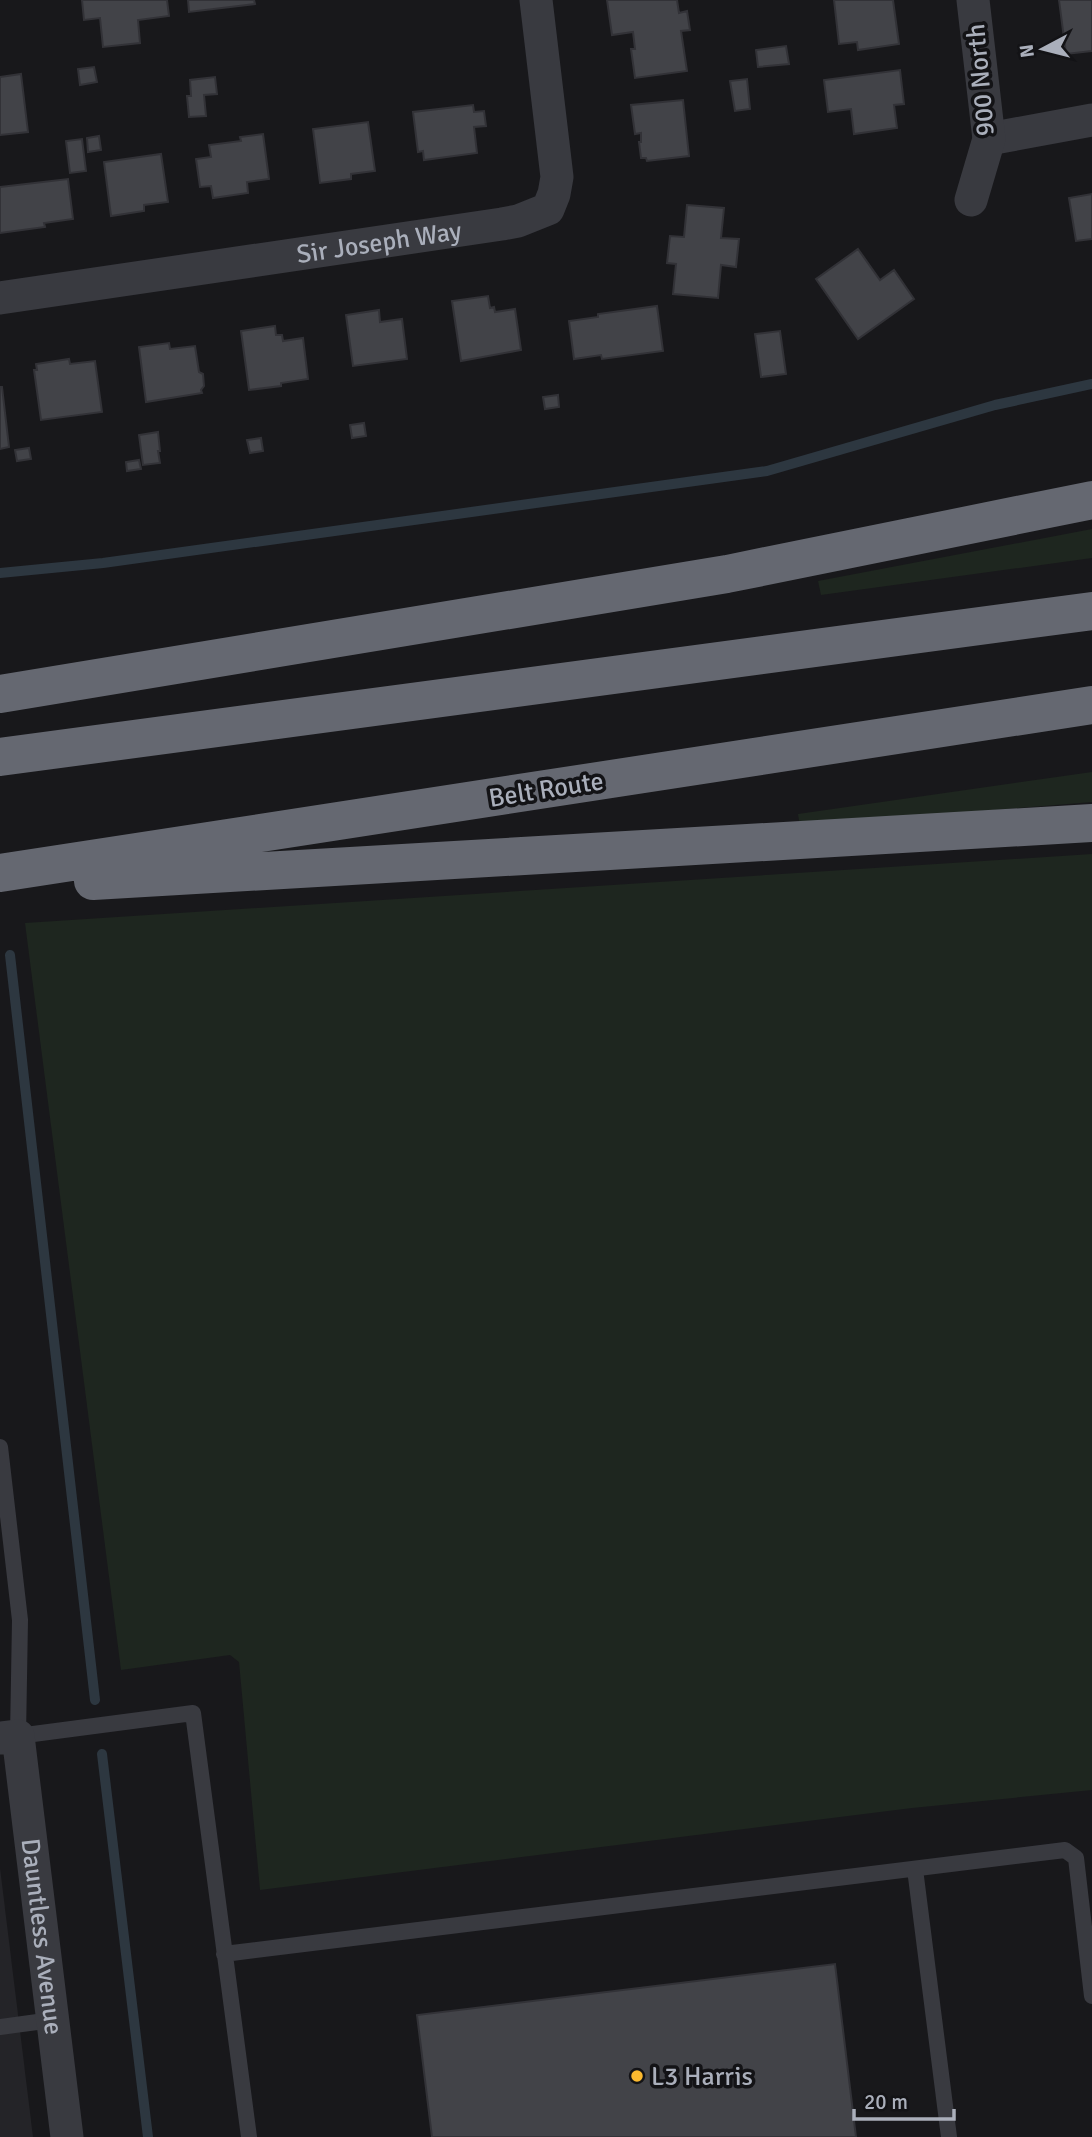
<svg xmlns="http://www.w3.org/2000/svg" width="1092" height="2137" viewBox="0 0 1092 2137" font-family="Signika,sans-serif">
	<style>
		.built { fill: #242428 }
		.green { fill: #1e261f }
		.lines { fill: none; stroke-linecap: round; stroke-linejoin: round }
		.stream { stroke: #2d3740; stroke-width: 10 }
		.building { fill: #424348; stroke: #323237; stroke-width: 2 }
		.service { stroke: #393a40; stroke-width: 16 }
		.minor { stroke: #393a40; stroke-width: 33 }
		.motorway { stroke: #656871; stroke-width: 38 }
		.poi-dot { fill: #fbb92f; stroke: #131316; stroke-width: 2.5 }
		.labels { text-anchor: middle; stroke-width: 7; stroke-linejoin: round; paint-order: stroke }
		.street-label { font-size: 26px; fill: #aaafbb; stroke: #131316 }
		.poi-label { font-size: 26px; fill: #aaafbb; stroke: #131316; text-anchor: start }
	</style>
	<rect width="100%" height="100%" fill="#18181b"/>
	<path class="built" d="M0,1868L33,2137H0Z"/>
	<path class="green" d="M1092,529V558L821,595L818,581Z
		M1092,772V802L800,826L798,814Z
		M1092,854V1790L912,1808L260,1890L239,1662L230,1655L121,1670L25,923Z"/>
	<g class="lines">
		<path class="stream" d="M0,573L103,563L767,471L995,405L1092,384
			M10,955L95,1700
			M102,1754L148,2137"/>
	</g>
	<path class="building" d="M82,0H167L169,16L138,20L140,43L103,47L100,18L84,20Z
		M188,0H254L255,4L189,12Z
		M607,0H677L679,13L687,11L690,30L681,31L687,71L635,78L631,49H635L633,32L612,35Z
		M834,0H893L899,44L858,50L857,42L839,44Z
		M1059,0H1092V51L1066,54Z
		M786,46L789,64L758,67L756,50Z
		M94,67L97,82L80,85L78,69Z
		M900,70L904,104L894,105L897,128L854,134L851,109L828,112L824,80Z
		M21,74L28,132L0,135V77Z
		M215,77L217,94L204,95L206,116L189,117L187,96H191L190,80Z
		M747,79L750,109L735,111L730,81Z
		M683,100L689,156L647,161L646,158H641L639,142H641V133L635,134L631,105Z
		M473,105L474,112L484,111L486,126L474,127L477,153L424,160L423,151L418,152L413,112Z
		M368,122L375,171L351,174V179L320,183L313,129Z
		M263,134L269,179L247,182L248,193L213,198L211,186L200,187L196,159L211,157L209,145L241,141L240,137Z
		M99,136L101,150L88,152L87,138Z
		M82,139L86,171L70,173L66,141Z
		M161,154L168,202L144,205V211L111,216L104,162Z
		M68,179L73,219L44,223L45,227L0,233V187Z
		M1092,194V239L1076,241L1069,198Z
		M687,205L724,208L721,238L739,239L736,267L721,265L718,298L673,294L676,264L667,263L670,236L684,237Z
		M858,249L880,280L894,270L914,299L858,339L816,279Z
		M488,296L490,308L494,307L495,312L515,309L521,350L461,361L452,301Z
		M657,306L663,351L602,359L601,355L574,359L569,321L598,317V314Z
		M379,310L380,322L402,319L407,359L353,366L346,315Z
		M275,326L276,335H282L283,341L303,338L308,379L281,383V386L249,390L241,331Z
		M780,331L786,374L761,377L755,334Z
		M169,343L170,349L195,346L199,372L203,374L204,386L201,390L202,393L146,402L139,347Z
		M69,359L70,364L95,361L102,412L41,420L34,370H37L36,364Z
		M0,387H2L9,447L0,449Z
		M558,395L559,407L545,409L543,397Z
		M364,423L366,436L352,438L350,425Z
		M158,432L160,451H158L160,463L143,465L139,435Z
		M261,438L263,451L250,453L247,440Z
		M29,448L31,459L17,461L15,450Z
		M139,460L141,469L127,471L126,462Z
		M835,1964L856,2137H432L417,2015Z"/>
	<g class="lines">
		<path class="service" d="M0,1447L20,1620L18,1736L193,1713L249,2137
			M915,1869L949,2137
			M224,1954L1065,1850L1076,1858L1092,1996
			M0,2027L52,2020"/>
		<g class="minor">
			<path d="M989,139L1092,120"/>
			<path d="M971,200L989,139L973,0"/>
			<path id="s1" d="M0,298L502,224L518,221L548,209L554,194L557,177L536,0"/>
			<path id="s2" d="M0,1738L18,1736L67,2137"/>
		</g>
		<path class="motorway" d="M0,694L727,574L1092,500
			M0,757L1092,611
			M0,873L1092,705
			M93,881L1092,823"/>
	</g>
	<circle class="poi-dot" cx="637" cy="2076" r="7"/>
	<g class="labels">
		<g class="street-label">
			<text transform="translate(980 80) rotate(-95)" y="9">900 North</text>
			<text dy="9" stroke="none"><textPath href="#s1" startOffset="383">Sir Joseph Way</textPath></text>
			<text transform="translate(546 789) rotate(-9)" y="9">Belt Route</text>
			<text dy="9" stroke="none"><textPath href="#s2" startOffset="220">Dauntless Avenue</textPath></text>
		</g>
		<g class="poi-label">
			<text x="651" y="2085">L3 Harris</text>
		</g>
	</g>
	<g transform="translate(1043 49) rotate(263)" stroke="#131316" stroke-width="5" paint-order="stroke">
	<path d="M0-5L12 26L0 18L-12 26Z" fill="#aaafbb"/>
	<text y="-10" font-size="19" font-weight="bold" text-anchor="middle" fill="#aaafbb">N</text>
	</g>
	<path d="M854 2109v10h100v-10" fill="none" stroke="#aaafbb" stroke-width="3.5"/>
	<text x="864" y="2109" font-size="21" fill="#aaafbb" stroke="#131316" stroke-width="5" paint-order="stroke">20 m</text>
</svg>
